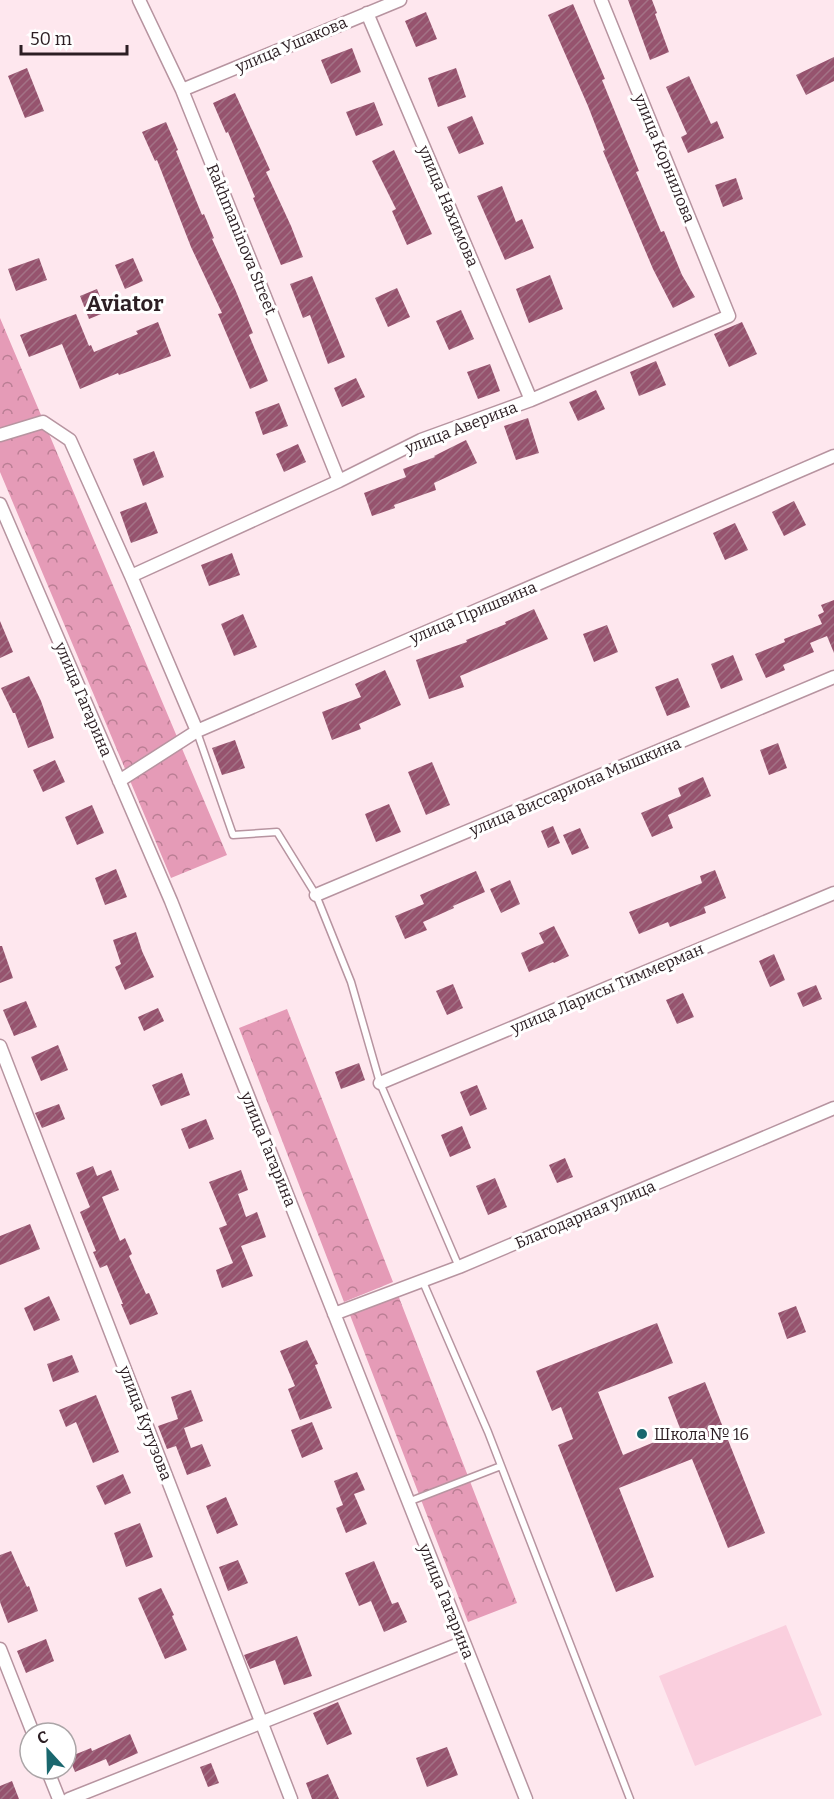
<svg xmlns="http://www.w3.org/2000/svg" width="834" height="1799" viewBox="0 0 834 1799" font-family="Bitter,serif">
	<style>
		.forest { fill: url(#forest-crowns) }
		.pitch { fill: #facfde }
		.building { fill: url(#building-hatch) }
		.lines { fill: none; stroke-linecap: round; stroke-linejoin: round }
		.lane-casing { stroke: #b794a0; stroke-width: 9 }
		.street-casing { stroke: #b794a0; stroke-width: 15 }
		.lane { stroke: #fff; stroke-width: 6 }
		.street { stroke: #fff; stroke-width: 12 }
		.poi-dot { fill: #1a676e; stroke: #fff; stroke-width: 2 }
		.labels { text-anchor: middle; stroke-width: 6; stroke-linejoin: round; paint-order: stroke }
		.street-label { font-size: 16px; fill: #2c1e23; stroke: #fff }
		.poi-label { font-size: 16px; fill: #2c1e23; stroke: #fff; text-anchor: start }
		.district-label { font-size: 22px; font-weight: bold; fill: #2c1e23; stroke: #fff }
	</style>
	<defs>
		<pattern id="forest-crowns" width="20" height="18" patternUnits="userSpaceOnUse" patternTransform="scale(1.5)"><rect width="20" height="18" fill="#e59bb7"/><path d="M2 6a3 3 0 1 1 6 0M12 15a3 3 0 1 1 6 0" fill="none" stroke="#ba7e94"/></pattern>
		<pattern id="building-hatch" width="6" height="6" patternUnits="userSpaceOnUse" patternTransform="scale(1.5)"><rect width="6" height="6" fill="#96536e"/><path d="M-1 1l2-2M0 6l6-6M5 7l2-2" fill="none" stroke="#a37286"/></pattern>
	</defs>
	<rect width="100%" height="100%" fill="#fee7ee"/>
	<path class="forest" d="M0,318L227,855L171,878L0,472Z
		M287,1009L393,1282L344,1302L239,1028Z
		M398,1295L517,1603L468,1622L350,1315Z"/>
	<path class="pitch" d="M786,1625L822,1715L695,1766L659,1676Z"/>
	<path class="building" d="M628,0H652L657,13L655,14L669,52L650,60Z
		M573,4L605,79L602,80L639,171L636,172L661,232L664,231L682,275L695,297L673,308L653,269L603,151L605,150L588,106L548,15Z
		M426,12L437,39L416,47L405,21Z
		M352,48L361,72L331,84L321,60Z
		M834,57V81L806,95L796,75Z
		M27,68L44,111L25,118L8,76Z
		M456,68L466,97L438,107L428,78Z
		M689,76L711,124L717,121L724,138L688,153L681,137L687,134L666,87Z
		M235,93L270,170L266,172L291,226L303,257L281,265L253,198L255,197L228,132L226,133L213,103Z
		M374,102L383,125L356,136L346,112Z
		M472,116L484,144L459,154L447,127Z
		M166,122L178,150L176,151L202,215L204,214L214,238L212,239L235,289L253,333L249,335L268,381L250,389L218,314L222,313L191,247L157,160L155,161L142,132Z
		M394,150L432,234L407,245L392,211L396,209L372,161Z
		M736,178L743,199L723,207L715,185Z
		M502,186L516,222L522,219L534,248L505,260L477,196Z
		M39,258L47,280L16,291L8,269Z
		M133,258L143,281L125,289L115,265Z
		M550,275L563,309L529,323L516,289Z
		M312,276L345,357L328,364L310,315L303,318L290,284Z
		M397,288L410,317L388,327L375,298Z
		M97,289L106,312L89,319L80,296Z
		M461,310L474,339L449,350L436,321Z
		M76,314L89,346L91,345L94,352L138,334L136,331L158,322L171,356L119,375L118,373L80,389L62,344L29,357L20,335Z
		M742,322L757,354L729,367L714,334Z
		M656,361L666,385L639,396L630,372Z
		M490,364L500,391L478,399L467,372Z
		M356,378L365,397L342,407L334,388Z
		M596,390L605,409L578,421L569,402Z
		M279,403L288,426L263,435L255,412Z
		M528,418L539,453L516,460L504,426Z
		M466,440L477,463L434,483L436,490L394,505L395,508L372,516L364,493L406,477L403,469L435,457L434,456Z
		M298,444L306,462L284,472L276,454Z
		M154,451L164,477L143,486L133,459Z
		M794,501L806,525L784,536L772,512Z
		M146,502L158,533L131,543L120,512Z
		M735,523L748,550L725,560L713,533Z
		M232,553L240,575L209,586L201,565Z
		M834,600V653L827,636L810,643L814,652L783,665L785,670L766,678L755,654L785,642L784,639L822,624L818,615L824,612L821,605Z
		M534,609L548,639L460,676L464,687L429,699L416,660L467,642L466,640L506,624L505,622Z
		M243,614L257,647L234,656L221,624Z
		M0,621L13,652L0,658Z
		M607,625L618,652L594,662L583,634Z
		M733,655L743,680L721,689L711,664Z
		M385,670L401,705L359,724L361,729L332,740L322,712L361,697L355,684Z
		M29,676L41,701L54,738L28,748L15,713H13L1,688Z
		M678,678L690,707L667,716L655,687Z
		M235,740L245,768L222,775L212,748Z
		M778,743L787,768L769,775L760,750Z
		M55,760L65,782L43,792L33,770Z
		M432,762L450,805L426,815L408,772Z
		M703,777L711,796L668,815L673,828L652,837L641,813L681,796L678,788Z
		M389,804L401,832L376,842L365,814Z
		M92,805L104,833L77,845L65,817Z
		M553,826L560,843L548,848L541,831Z
		M580,828L589,848L572,855L563,835Z
		M116,869L127,897L105,905L95,878Z
		M715,870L726,898L704,907L706,913L670,927L668,922L639,934L629,912L702,883L700,876Z
		M476,871L485,892L453,906L454,908L423,922L427,930L405,939L395,916L424,904L420,895Z
		M510,880L520,904L501,913L490,889Z
		M554,926L569,956L554,963L553,962L529,972L521,953L544,943L539,933Z
		M136,932L142,951L154,977L125,990L115,967L121,964L113,940Z
		M0,946H2L13,978L0,983Z
		M774,954L785,980L770,987L759,961Z
		M453,984L463,1008L447,1015L436,991Z
		M816,985L822,999L803,1007L797,993Z
		M683,993L694,1017L677,1024L666,1000Z
		M26,1001L37,1027L14,1036L3,1010Z
		M158,1008L164,1021L144,1031L138,1017Z
		M58,1045L68,1070L41,1081L31,1057Z
		M359,1063L365,1080L341,1089L335,1072Z
		M182,1073L190,1095L161,1106L152,1085Z
		M477,1085L487,1109L470,1116L460,1092Z
		M59,1104L65,1119L42,1128L35,1113Z
		M206,1119L214,1139L189,1149L181,1129Z
		M462,1126L471,1148L450,1157L441,1135Z
		M565,1158L573,1177L557,1183L549,1165Z
		M93,1166L97,1176L111,1170L119,1190L102,1197L120,1241L125,1238L132,1254L129,1256L146,1294L149,1293L158,1314L130,1325L121,1304H123L107,1265L100,1268L93,1252L96,1251L80,1212L90,1207L76,1173Z
		M241,1170L248,1190L238,1194L246,1217L257,1212L266,1237L241,1246L253,1276L222,1288L216,1270L233,1263L219,1228L227,1225L209,1182Z
		M495,1178L507,1207L488,1215L476,1186Z
		M30,1224L40,1249L0,1265V1236Z
		M49,1296L60,1320L34,1331L24,1308Z
		M796,1306L806,1332L787,1339L778,1313Z
		M657,1323L673,1363L598,1392L623,1455L681,1431L668,1397L705,1382L765,1533L728,1548L692,1459L619,1488L654,1577L616,1592L558,1445L573,1439L561,1407L552,1411L536,1371Z
		M307,1340L318,1364L315,1365L332,1408L300,1420L288,1389L295,1386L280,1351Z
		M72,1355L79,1372L53,1382L47,1364Z
		M191,1390L203,1421L184,1428L191,1448L202,1444L211,1466L187,1475L176,1446L167,1449L158,1426L178,1419L171,1397Z
		M96,1395L119,1452L93,1463L76,1422L66,1427L59,1410Z
		M312,1422L323,1449L302,1458L291,1430Z
		M357,1472L365,1490L354,1494L367,1524L346,1533L336,1508L343,1505L334,1481Z
		M123,1474L131,1493L105,1505L96,1486Z
		M226,1497L238,1525L217,1534L206,1506Z
		M140,1523L153,1557L126,1567L114,1533Z
		M11,1551L27,1587L29,1586L38,1611L8,1623L0,1602V1555Z
		M238,1560L248,1583L228,1591L219,1567Z
		M374,1561L392,1604L398,1602L407,1622L384,1632L371,1601L359,1606L345,1573Z
		M161,1588L174,1615L172,1616L187,1650L165,1659L138,1598Z
		M297,1636L312,1676L284,1685L275,1660L250,1669L244,1655Z
		M46,1639L54,1661L26,1673L17,1651Z
		M338,1702L352,1734L327,1745L313,1713Z
		M130,1734L138,1753L109,1766L106,1759L75,1772L69,1757L91,1748L92,1751Z
		M447,1747L458,1775L427,1787L416,1758Z
		M211,1763L219,1783L208,1787L200,1767Z
		M328,1774L339,1799H312L306,1783Z
		M12,1781L19,1799H0V1786Z"/>
	<g class="lines">
		<g class="lane-casing">
			<path id="lane" d="M197,732L233,835L277,832L316,895L351,982L380,1083L459,1267
				M423,1282L488,1432L630,1799
				M408,1502L501,1466"/>
		</g>
		<g class="street-casing">
			<path id="street" d="M139,0L182,90L339,481
				M367,13L531,400
				M182,90L400,0
				M0,435L43,422L70,440L131,576L197,731
				M0,504L171,901L526,1799
				M131,576L339,481L421,440L531,400L729,316L601,0
				M119,781L197,731L834,456
				M316,895L834,677
				M0,1046L291,1799
				M380,1083L834,893
				M334,1314L459,1267L834,1108
				M0,1649L33,1733
				M47,1769L59,1799
				M69,1799L464,1642"/>
		</g>
		<use href="#lane" class="lane"/>
		<use href="#street" class="street"/>
	</g>
	<circle class="poi-dot" cx="642" cy="1434" r="6"/>
	<g class="labels">
		<g class="street-label">
			<text transform="translate(291 44) rotate(-23)" y="6">улица Ушакова</text>
			<text transform="translate(665 158) rotate(68)" y="6">улица Корнилова</text>
			<text transform="translate(449 206) rotate(67)" y="6">улица Нахимова</text>
			<text transform="translate(242 239) rotate(68)" y="6">Rakhmaninova Street</text>
			<text transform="translate(461 427) rotate(-21)" y="6">улица Аверина</text>
			<text transform="translate(473 612) rotate(-23)" y="6">улица Пришвина</text>
			<text transform="translate(84 699) rotate(67)" y="6">улица Гагарина</text>
			<text transform="translate(575 786) rotate(-23)" y="6">улица Виссариона Мышкина</text>
			<text transform="translate(607 988) rotate(-23)" y="6">улица Ларисы Тиммерман</text>
			<text transform="translate(269 1149) rotate(68)" y="6">улица Гагарина</text>
			<text transform="translate(585 1214) rotate(-23)" y="6">Благодарная улица</text>
			<text transform="translate(146 1423) rotate(69)" y="6">улица Кутузова</text>
			<text transform="translate(447 1601) rotate(68)" y="6">улица Гагарина</text>
		</g>
		<g class="poi-label">
			<text x="654" y="1440">Школа № 16</text>
		</g>
		<g class="district-label">
			<text x="125" y="311">Aviator</text>
		</g>
	</g>
	<g transform="translate(48 1751) rotate(338)"><circle r="28" fill="#ffffff" stroke="#aba5a7" stroke-width="1.5"/>
	<path d="M0-4.5L10 22L0 15L-10 22Z" fill="#1a676e"/>
	<text y="-9" font-size="16" font-weight="bold" text-anchor="middle" fill="#2c1e23">С</text>
	</g>
	<path d="M21 45v9h106v-9" fill="none" stroke="#2c1e23" stroke-width="3"/>
	<text x="30" y="45" font-size="18" fill="#2c1e23" stroke="#ffffff" stroke-width="4.5" paint-order="stroke">50 m</text>
</svg>
